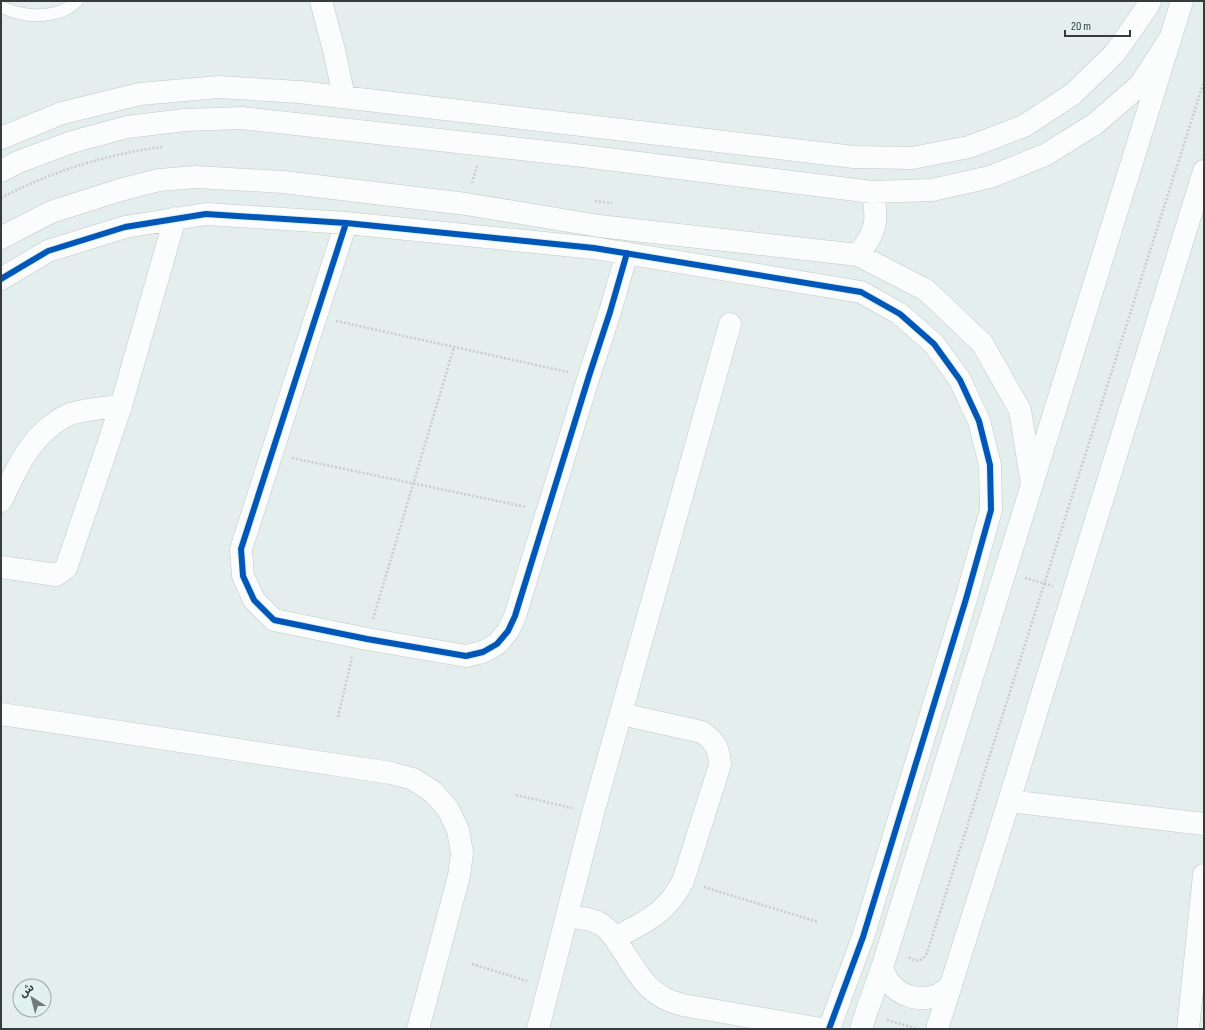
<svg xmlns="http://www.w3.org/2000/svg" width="1205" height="1030" viewBox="0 0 1205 1030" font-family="'Sofia Sans Condensed','Noto Sans Arabic',sans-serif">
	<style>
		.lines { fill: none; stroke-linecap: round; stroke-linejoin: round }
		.lane-casing { stroke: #c2c9c8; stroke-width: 13 }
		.street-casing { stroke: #c2c9c8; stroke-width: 23 }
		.path { stroke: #c9cccc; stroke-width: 2.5; stroke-dasharray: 2 2; stroke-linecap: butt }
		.lane { stroke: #fbfcfc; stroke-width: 12 }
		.street { stroke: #fbfcfc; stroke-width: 22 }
		.cycleway-casing { stroke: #e1f1f0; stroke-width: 8 }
		.cycleway { stroke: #0057b8; stroke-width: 6 }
	</style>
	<rect width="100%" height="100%" fill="#e4eeec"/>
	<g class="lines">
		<g class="lane-casing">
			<path id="lane" d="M1,7C7,9 13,12 19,13C38,18 63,15 77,1"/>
		</g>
		<g class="street-casing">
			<path id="street" d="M321,1L334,50L344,97
				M1,138L62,113L140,94L219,87L299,92L854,157L912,158L969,147L1024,126L1073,94L1115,53L1148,6L1150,1
				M1,171L18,162L72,142L127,127L185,120L242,118L583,156L872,192L932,190L990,177L1045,155L1095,124L1140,85L1171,37
				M346,223L241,549L243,576L254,600L274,620L367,639L466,656L483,652L497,644L508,631L515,616L589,376L610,312L627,253
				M1,238L51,212L120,190L159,180L196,177L283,182L466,204L599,226L858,255L926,290L982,343L1020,410L1032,484
				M858,255C876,232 879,221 872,192
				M1,279L48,251L125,227L206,214L346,223L594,248L861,292L900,314L934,344L960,380L979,421L990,465L991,510L966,599L863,937L829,1029
				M1,501C15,473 26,444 52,425C57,421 63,417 70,414C86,409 104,408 121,406
				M1,567L56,575L66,568L121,406L175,218
				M1,714L391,773L413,779L433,792L448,809L458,830L462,853L459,876L418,1029
				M1009,801L1204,824
				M567,916C578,918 593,918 602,925C610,930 615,938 620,946C638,973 647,997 683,1005L821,1029
				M615,938C646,921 666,914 683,881L720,765C719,748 715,741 702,732L621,714
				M882,968C884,973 886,978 889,982C901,997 920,1002 938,995C942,993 947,989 951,986
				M538,1029L593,813L730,324
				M861,1029L866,1013L882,968L1182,1
				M937,1029L1009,801L1204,171
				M1188,1029L1204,875"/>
		</g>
		<path class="path" d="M472,183L477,166
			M1,198C50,172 107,154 162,147
			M595,201L612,203
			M336,321L568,372
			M292,458L526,507
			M1025,578L1053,586
			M373,619L454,347
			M338,717L352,657
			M516,795L572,808
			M704,887L818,922
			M909,957C916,963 923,961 927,953L1204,81
			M472,964L527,981
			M887,1020L915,1028"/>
		<use href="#lane" class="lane"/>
		<use href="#street" class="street"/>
		<g class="cycleway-casing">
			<path id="cycleway" d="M346,223L241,549L243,576L254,600L274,620L367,639L466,656L483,652L497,644L508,631L515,616L589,376L610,312L627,253
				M1,279L48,251L125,227L206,214L346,223L594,248L861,292L900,314L934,344L960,380L979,421L990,465L991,510L966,599L863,937L829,1029"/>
		</g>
		<use href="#cycleway" class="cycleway"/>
	</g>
	<rect width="1205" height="1030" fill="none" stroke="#363c3c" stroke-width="4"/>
	<g transform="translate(32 998) rotate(324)"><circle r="19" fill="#e1f1f0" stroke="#9da9a8"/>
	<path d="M0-3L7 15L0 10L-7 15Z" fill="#737a7a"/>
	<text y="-6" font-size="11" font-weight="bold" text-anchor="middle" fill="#363c3c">ش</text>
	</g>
	<path d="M1065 30v6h65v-6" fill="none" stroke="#363c3c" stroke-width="2"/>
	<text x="1071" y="30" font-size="12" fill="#363c3c" stroke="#e1f1f0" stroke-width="3" paint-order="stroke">20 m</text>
</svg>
